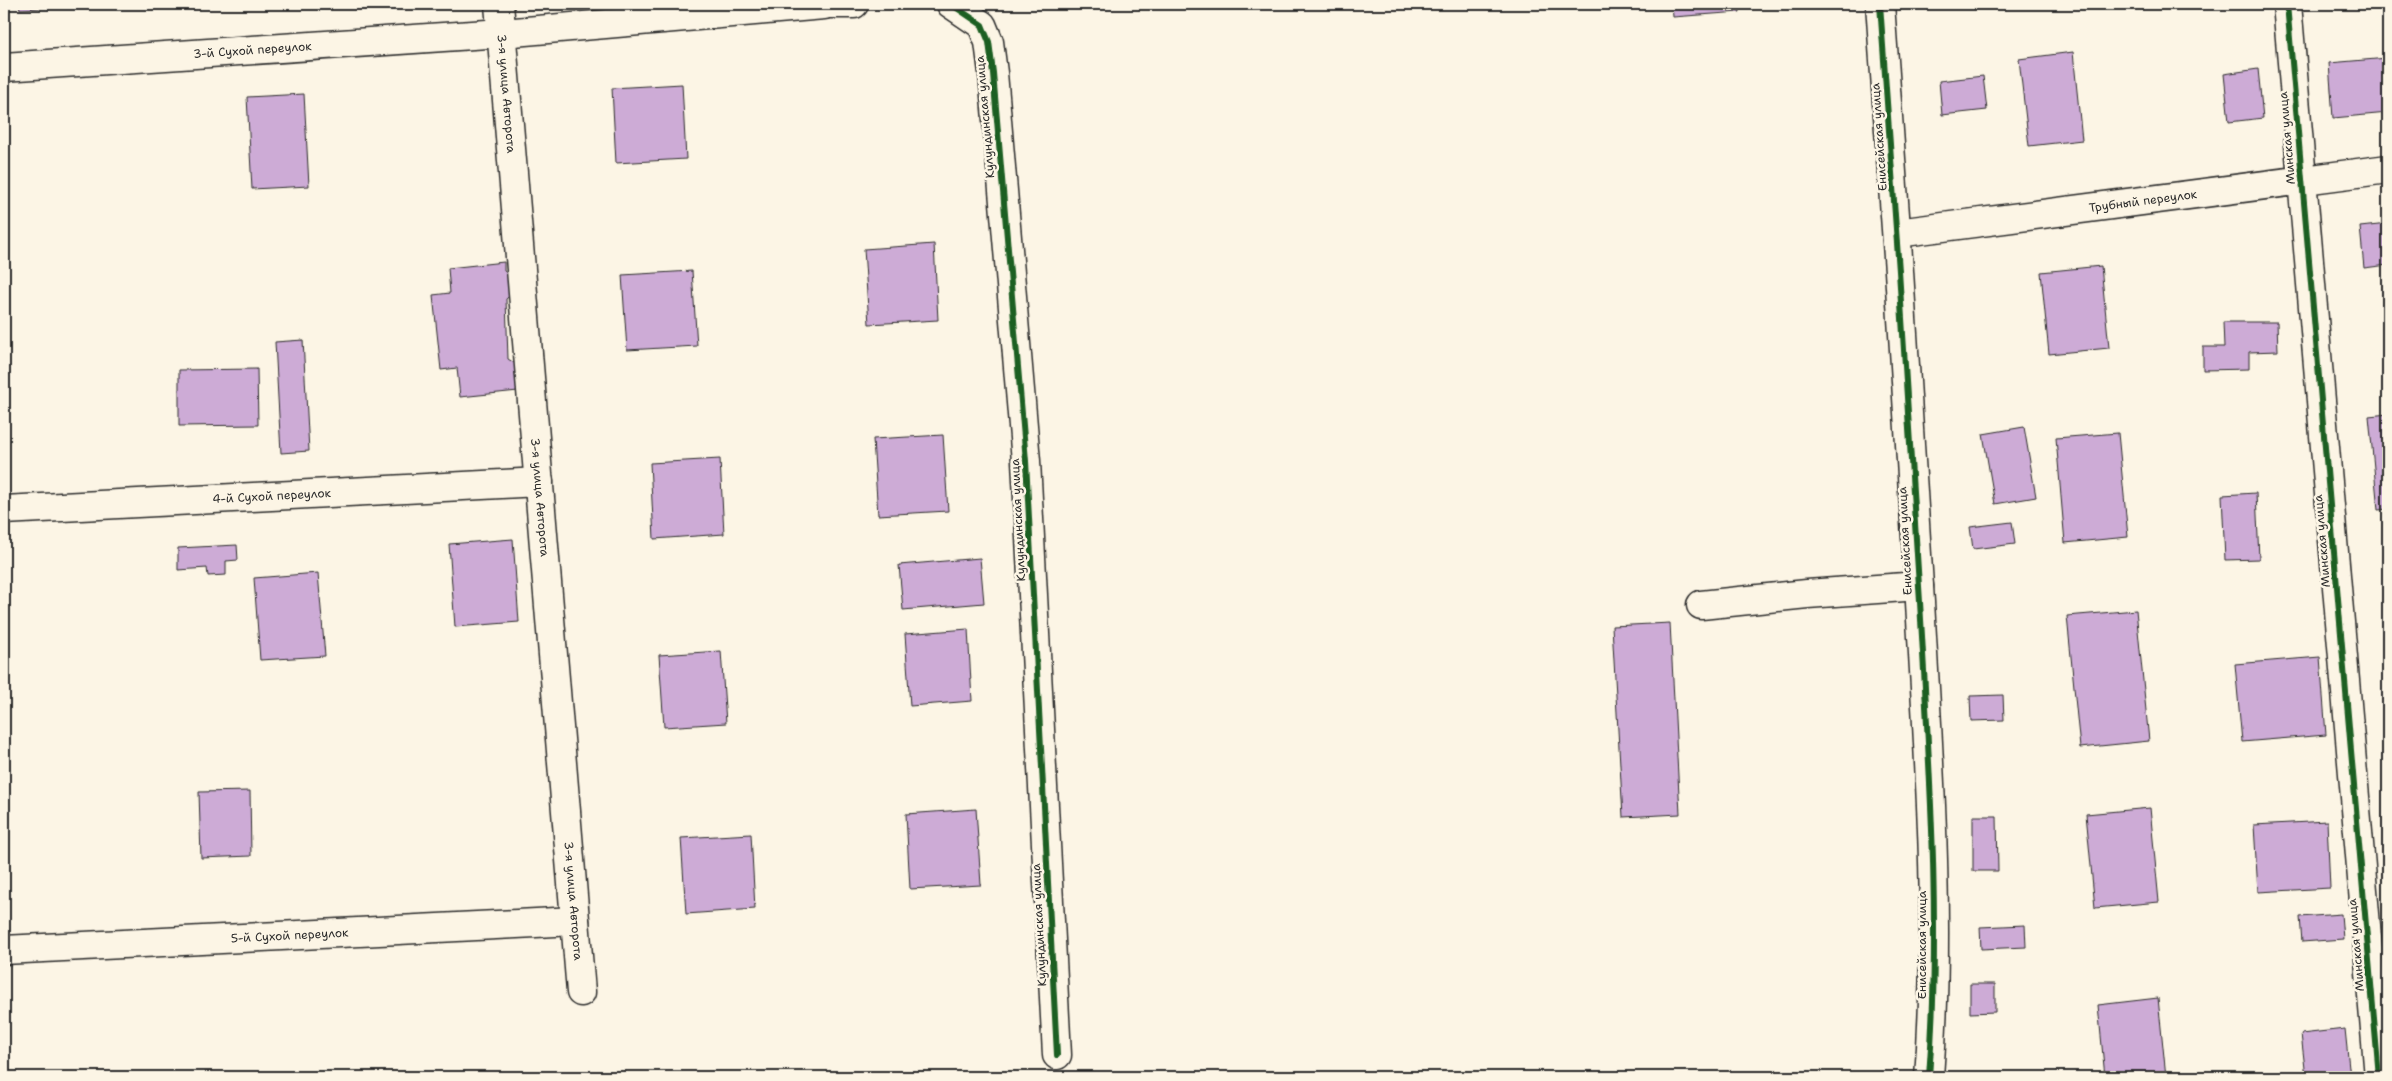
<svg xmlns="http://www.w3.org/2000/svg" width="2392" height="1081" viewBox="0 0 2392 1081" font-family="'Shantell Sans',sans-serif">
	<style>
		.building { fill: #cdabd6; stroke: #2b2b2b }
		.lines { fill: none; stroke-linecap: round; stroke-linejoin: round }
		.minor-casing { stroke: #2b2b2b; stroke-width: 31 }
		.minor { stroke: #fcf5e5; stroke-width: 28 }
		.cycleway-casing { stroke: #fcf5e5; stroke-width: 9 }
		.cycleway { stroke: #1b5e20; stroke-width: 6 }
		.labels { text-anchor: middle; stroke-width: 5; stroke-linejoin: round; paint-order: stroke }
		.street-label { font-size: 12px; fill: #2b2b2b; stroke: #fcf5e5 }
	</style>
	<rect width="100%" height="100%" fill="#fcf5e5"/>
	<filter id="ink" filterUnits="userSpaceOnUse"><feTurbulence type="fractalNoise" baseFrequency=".02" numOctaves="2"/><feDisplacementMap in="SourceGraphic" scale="10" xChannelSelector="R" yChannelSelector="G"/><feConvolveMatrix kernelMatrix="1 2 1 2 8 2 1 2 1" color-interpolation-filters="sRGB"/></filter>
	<g filter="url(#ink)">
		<path class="building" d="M19,4H59V7L20,9Z
			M100,4H126V7L100,8Z
			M1672,4H1739L1740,12L1673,17Z
			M2073,52L2082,140L2029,146L2019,59Z
			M2388,58V113L2333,118L2329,63Z
			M2258,69L2263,118L2229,122L2224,74Z
			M1983,76L1987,110L1942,115L1939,81Z
			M682,84L686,159L616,163L612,88Z
			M304,94L309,186L252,189L247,97Z
			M2388,224V265L2364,268L2360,227Z
			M934,244L938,320L869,324L864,249Z
			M504,262V271L514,278V292L506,299L508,359L516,364L518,391L460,397L457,368L441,370L433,295L450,293L448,268Z
			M2101,266L2109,348L2049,354L2041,272Z
			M692,271L697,346L627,350L622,275Z
			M2223,322H2277L2278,351L2249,352V369L2203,370V347H2224Z
			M303,340L309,451L281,453L275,342Z
			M257,369L258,425L179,426V370Z
			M2388,414V509L2378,510L2369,416Z
			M2024,427L2036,497L1995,504L1983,434Z
			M2118,433L2128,537L2065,543L2056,438Z
			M943,435L948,511L878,515L873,439Z
			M720,459L724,534L654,539L650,463Z
			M2256,493L2259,559L2225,560L2222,495Z
			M2012,522L2015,544L1973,549L1970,527Z
			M513,539L519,622L455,627L449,544Z
			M237,545L238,560L226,561V575L208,576L207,568L178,570V548Z
			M980,558L984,603L903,610L899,565Z
			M318,573L325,656L260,660L254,578Z
			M2136,610L2149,741L2080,748L2067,616Z
			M1670,623L1680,814L1623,817L1612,626Z
			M968,629L972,701L910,706L905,634Z
			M721,651L726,723L664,727L659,655Z
			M2320,657L2326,735L2242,742L2235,664Z
			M2003,695L2004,720L1971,721L1970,696Z
			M250,791L251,856L201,858L199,792Z
			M2150,808L2159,902L2095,908L2086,814Z
			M976,809L981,885L910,889L906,814Z
			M1973,816H1997L1998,871H1973Z
			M2327,821L2330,888L2258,892L2254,825Z
			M751,834L755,909L686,914L681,838Z
			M2341,914L2343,939L2302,942L2300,917Z
			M2025,925L2026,947L1981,949L1980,927Z
			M1970,984H1995V1012L1970,1013Z
			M2158,998L2166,1077H2105L2098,1005Z
			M2345,1029L2350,1077H2306L2301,1034Z"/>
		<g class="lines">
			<g class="minor-casing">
				<g id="minor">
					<path id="s1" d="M499,4L581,992"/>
					<path d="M820,4H854"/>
					<path d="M951,4L982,25L989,42L993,73L1026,461L1057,1055"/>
					<path d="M1880,4C1895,203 1908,403 1920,602C1929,760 1941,919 1929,1077"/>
					<path d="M2287,4L2379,1077"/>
					<path id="s2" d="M4,67L502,33L824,5"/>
					<path id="s3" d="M1897,233L2388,169"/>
					<path id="s4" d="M4,510L539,482"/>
					<path d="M1701,605L1807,594L1919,586"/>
					<path id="s5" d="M4,950L575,921"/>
				</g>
			</g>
			<use href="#minor" class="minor"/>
			<g class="cycleway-casing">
				<path id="cycleway" d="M951,4L982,25L989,42L993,73L1026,461L1057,1055
					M1880,4C1895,203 1908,403 1920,602C1929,760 1941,919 1929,1077
					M2287,4L2379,1077"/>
			</g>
			<use href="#cycleway" class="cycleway"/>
		</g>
	</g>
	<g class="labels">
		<g class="street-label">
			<text dy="4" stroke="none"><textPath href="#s2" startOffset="249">3-й Сухой переулок</textPath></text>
			<text dy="4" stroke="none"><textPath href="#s1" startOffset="90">3-я улица Авторота</textPath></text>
			<text transform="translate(985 117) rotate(-95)" y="4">Кулундинская улица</text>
			<text transform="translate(1879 137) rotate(-94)" y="4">Енисейская улица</text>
			<text transform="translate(2287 138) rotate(-95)" y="4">Минская улица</text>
			<text dy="4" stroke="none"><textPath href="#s3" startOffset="248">Трубный переулок</textPath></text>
			<text dy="4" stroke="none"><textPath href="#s4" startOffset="268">4-й Сухой переулок</textPath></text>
			<text dy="4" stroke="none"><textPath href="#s1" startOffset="495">3-я улица Авторота</textPath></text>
			<text transform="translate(1018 520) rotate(-93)" y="4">Кулундинская улица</text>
			<text transform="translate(1905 541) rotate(-93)" y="4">Енисейская улица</text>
			<text transform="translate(2322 541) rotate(-95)" y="4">Минская улица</text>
			<text dy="4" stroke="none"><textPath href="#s1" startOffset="900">3-я улица Авторота</textPath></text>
			<text transform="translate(1039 925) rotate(-93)" y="4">Кулундинская улица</text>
			<text dy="4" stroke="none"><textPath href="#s5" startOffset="286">5-й Сухой переулок</textPath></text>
			<text transform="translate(1922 945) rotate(-90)" y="4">Енисейская улица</text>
			<text transform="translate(2356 945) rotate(-95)" y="4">Минская улица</text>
		</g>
	</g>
	<rect width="2392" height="1081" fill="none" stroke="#fcf5e5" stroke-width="20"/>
	<rect x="10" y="10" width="2372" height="1061" fill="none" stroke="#2b2b2b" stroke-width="2" filter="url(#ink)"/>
</svg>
